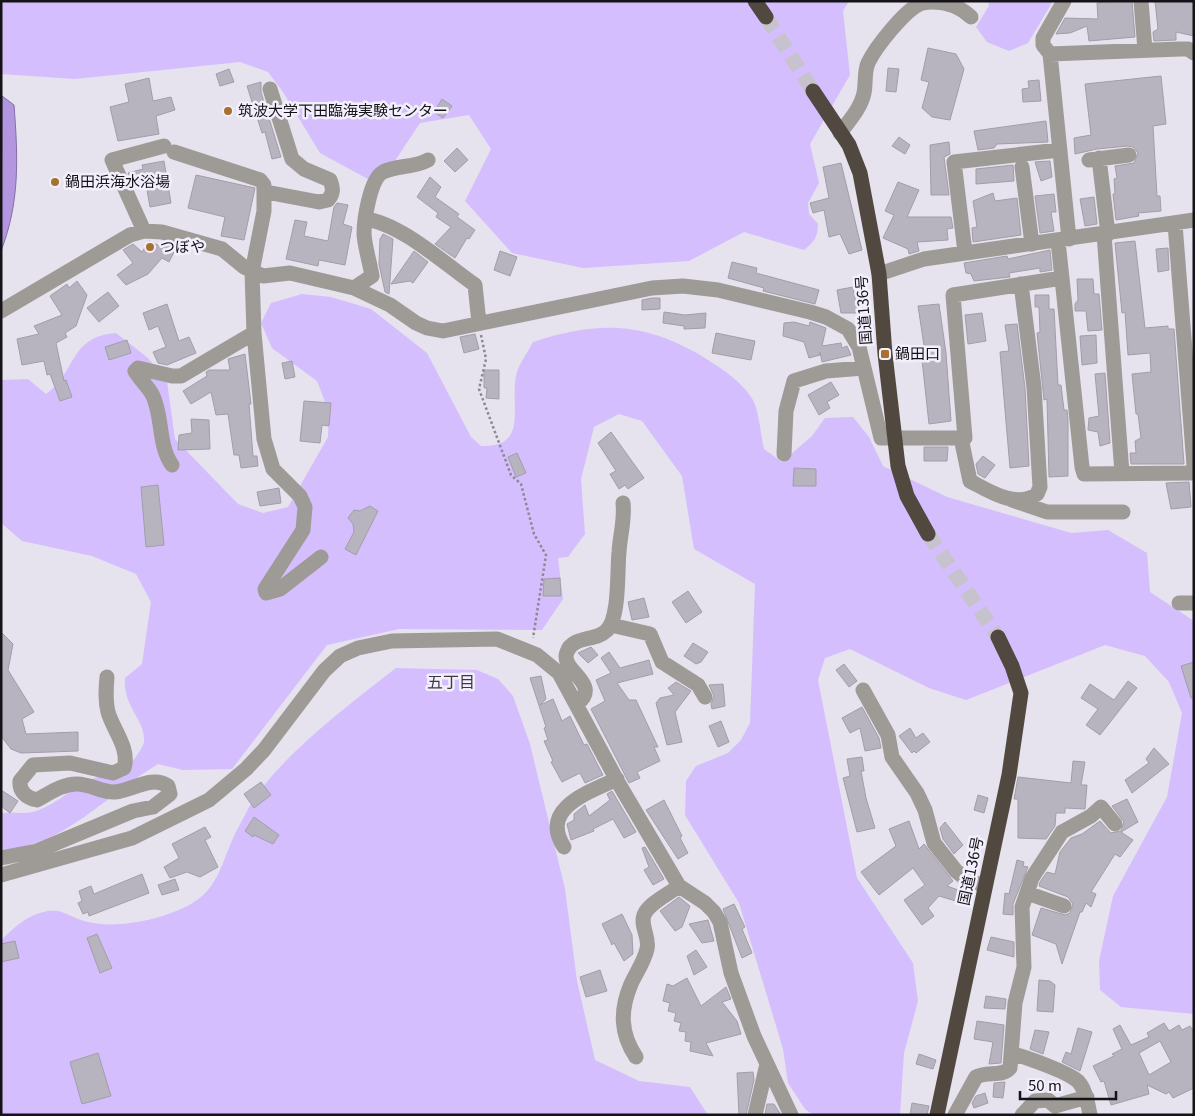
<svg xmlns="http://www.w3.org/2000/svg" width="1195" height="1116" viewBox="0 0 1195 1116" font-family="Georgia,'Noto Sans JP',serif">
	<style>
		.green { fill: #d4befd }
		.water { fill: #b297e0; stroke: #836fa4 }
		.building { fill: #b7b4c0; stroke: #a19ea9; fill-rule: evenodd }
		.lines { fill: none; stroke-linecap: round; stroke-linejoin: round }
		.highway-tunnel { stroke: #c7c3ce; stroke-width: 15; stroke-dasharray: 15 8; stroke-linecap: butt }
		.path { stroke: #8c8992; stroke-width: 2.5; stroke-dasharray: 2.5 2.5; stroke-linecap: butt }
		.minor { stroke: #9e9a96; stroke-width: 15 }
		.highway { stroke: #514940; stroke-width: 15 }
		.poi-dot { fill: #a7702c; stroke: #f3effc; stroke-width: 2 }
		.labels { text-anchor: middle; stroke-width: 5; stroke-linejoin: round; paint-order: stroke }
		.poi-label { font-size: 15px; fill: #151317; stroke: #f3effc; text-anchor: start }
		.street-label { font-size: 15px; fill: #151317; stroke: #f3effc }
		.neighbourhood-label { font-size: 16px; fill: #3b3842; stroke: #f3effc }
	</style>
	<rect width="100%" height="100%" fill="#e6e2ee"/>
	<path class="green" d="M1,1H849L843,11L850,75L810,144L819,183L808,203L809,214L818,224C818,237 814,242 804,250L744,232L689,261L583,268L512,253L465,201L491,149L469,115L420,123L379,185L320,153L283,92L268,72L240,62L75,79L1,74Z
		M988,1H1053L1028,43L1009,51L987,42L976,27L989,6Z
		M302,294L331,297L371,309L427,353L471,437L481,446C529,448 510,406 516,376C518,365 528,352 533,342C601,320 647,322 708,360C724,370 743,383 753,400C759,411 761,436 764,449L782,462L812,436L825,418L853,417L869,437L883,466L947,497L1071,533L1108,530L1147,553L1150,592L1194,621V1014L1121,1007L1100,990L1099,961L1113,896L1167,797L1182,713L1169,682L1145,656L1105,645L966,700L929,688L850,649L825,658L818,680L857,878L913,963L918,1001L904,1053L900,1115H813L805,1109L788,1083L783,1049L739,903L685,815L686,781L696,766L728,753L741,740L750,723L755,584L694,549L682,476L642,421L619,414L594,427L581,479L585,534L568,557L558,558L563,599L542,630L399,629L327,645L232,769L183,770L158,764C107,794 64,847 1,850V813C11,812 23,814 32,812C54,807 71,788 92,779C103,774 118,776 127,767C132,763 143,748 144,742C146,720 123,708 125,678L142,664L151,602L136,574L92,556L22,541L1,523V380L28,379L46,394C76,374 69,336 116,333L148,358L167,381L175,439L238,504L263,513L288,507L328,437L329,412L317,381L272,348L261,323L271,303Z
		M396,668L477,670L498,679L513,696L530,744L565,889L577,981L595,1060L639,1081L690,1087L708,1115H1V941C15,926 27,915 48,911C60,908 73,918 84,921C115,930 162,920 191,904C218,889 222,862 234,836C238,827 244,818 248,809C275,760 351,703 396,668Z"/>
	<path class="water" d="M2,96L14,105C18,157 20,202 1,251Z"/>
	<path class="building" d="M1113,1H1132L1135,37L1089,41L1087,26L1070,33L1056,34L1065,18L1098,19L1097,3Z
		M1155,1H1194V36L1176,32V40L1154,41L1153,32L1158,29Z
		M928,48L956,54L964,69L950,120L932,117L922,108L929,82L921,80Z
		M888,68L899,69L896,92L886,91Z
		M229,69L234,82L220,86L216,74Z
		M1161,76L1166,124L1153,126L1157,196H1160L1161,211L1138,213L1139,216L1116,220L1113,194H1115L1114,179L1117,178L1115,166L1134,163L1138,153L1133,147L1128,146L1097,149L1075,154L1074,138L1091,135L1085,84Z
		M149,78L153,101L171,97L175,110L156,116L159,134L118,141L110,107L129,102L125,84Z
		M1039,80L1041,101L1023,102L1022,89L1029,88L1028,81Z
		M261,82V92L281,157L272,159L265,132L262,133L247,86Z
		M442,99L452,106L443,118L434,112Z
		M1046,121L1048,142L997,144L994,148L978,150L974,131Z
		M899,137L910,145L905,154L892,146Z
		M949,142L950,154L944,157L949,195H931L930,145Z
		M457,148L468,160L455,172L444,161Z
		M164,161L171,203L150,207L145,179L133,183L128,173L143,169L142,165Z
		M1050,161L1052,177L1041,181L1035,162Z
		M841,163L862,250L849,254L840,234L829,237L824,210L813,213L810,203L829,198L823,167Z
		M1013,165L1014,181L976,184V169Z
		M196,175L255,188L244,240L221,236L225,217L188,208Z
		M430,177L441,187L435,197L459,214L457,217L475,230L469,239L467,238L455,258L435,244L451,227L436,217L438,213L417,197Z
		M898,182L919,190L907,217H951L953,228L947,229L948,240L917,242L919,251L909,254L908,249L883,238L894,215L885,211Z
		M993,193L995,201L1017,198L1021,235L973,242L972,228L977,227L973,201Z
		M1054,194L1056,212H1051L1054,231L1040,233L1035,196Z
		M1094,197L1097,224L1085,226L1080,199Z
		M337,203L348,205L343,224L352,227L345,265L319,260L318,266L286,259L295,220L307,222L304,236L328,241L334,207Z
		M383,234L393,239L389,294L385,292L379,264L380,239Z
		M149,241L160,246L163,242L177,246L169,262L162,258L148,274L126,285L117,275L133,263L123,250L133,244L142,252Z
		M1135,241L1145,328L1168,326V329H1174L1184,464H1131L1130,453H1136L1135,441L1141,438L1138,414H1136L1132,374L1151,372L1150,353L1128,355L1125,312L1122,313L1115,243Z
		M1168,248L1169,270L1158,272L1156,249Z
		M1050,250L1052,270L1040,272V268L1009,273L1010,277L974,281L971,274L966,273L964,263L1007,256L1008,259Z
		M414,251L428,262L413,283L410,281L391,284Z
		M500,251L517,257L510,276L494,270Z
		M732,262L757,268L756,273L819,290L815,304L763,291L764,288L728,278Z
		M1077,279H1093L1094,294H1099L1102,330L1088,331L1086,311H1075V304L1078,300Z
		M77,281L87,295L76,326L65,333L67,337L56,343L64,381L66,380L72,397L60,401L50,374L47,375L44,361L22,365L17,339L39,334L34,326L62,315L50,296L67,284L69,288Z
		M853,287L858,313H841L837,290Z
		M108,292L119,306L99,322L87,308Z
		M1035,295H1049V309H1054L1058,385H1061L1064,410H1067L1068,419V476L1049,477L1047,399L1044,400L1037,333L1040,332L1039,307H1035Z
		M652,298H660V309L642,310V300Z
		M167,304L179,341L189,337L196,353L167,365L158,363L153,352L166,347L158,326L149,330L143,313Z
		M939,304L946,353L951,421L929,424L922,360L926,359L918,306Z
		M664,312L685,315L706,313L705,328L684,329V326L663,323Z
		M982,313L986,341L968,344L965,315Z
		M794,322L809,326L810,322L826,328L822,346L841,343L842,348L847,346L851,355L822,362L820,352V355L809,358L804,342L783,336L784,323Z
		M1017,324L1025,388L1029,466L1010,468L1000,352L1009,351L1005,325Z
		M716,333L755,341L751,360L712,353Z
		M475,334L479,349L464,353L460,337Z
		M1096,335L1097,363L1082,365L1080,336Z
		M127,340L131,353L109,360L105,347Z
		M245,354L251,404H249L253,456H257L258,466L241,468L239,455H234L228,414L216,415L211,392L191,404L183,391L207,376L206,372L209,370H230L228,359Z
		M292,361L295,377L285,379L282,363Z
		M484,370H499V399L486,398L487,388H484Z
		M1105,373L1110,443L1100,446L1098,432L1088,430L1089,418L1099,416L1095,374Z
		M831,382L839,395L827,402L830,408L819,415L808,395Z
		M304,401L331,403L329,426L322,425L320,443L300,441Z
		M191,419L209,420L210,449L178,450L179,435L192,433Z
		M611,432L644,478L628,489L625,485L619,489L610,474L616,471L598,443Z
		M924,447H948L947,461H924Z
		M517,453L526,473L516,477L508,457Z
		M983,456L995,465L985,478L978,474L976,464Z
		M794,468L816,469V486H793Z
		M1189,482L1191,507L1171,509L1166,483Z
		M158,485L164,545L146,547L141,487Z
		M279,488L281,503L260,506L257,492Z
		M370,506L378,511L356,555L345,549L354,532L353,524L348,518L354,510L360,511Z
		M560,578L561,596H543L544,579Z
		M688,591L702,612L686,623L672,602Z
		M644,598L649,617L632,620L628,602Z
		M1,632L13,644L8,670L34,712L22,719L26,734L78,732V751L21,753L11,749L1,736Z
		M693,643L708,652L701,662L696,664L684,656Z
		M591,647L598,655L588,663L578,653Z
		M609,652L620,668L649,660L653,674L617,683L629,700H636L658,747H654L660,761L637,772L640,778L629,783L591,709L605,701L596,680L611,673L601,658Z
		M1194,662V698H1191L1181,666Z
		M844,664L857,681L849,687L836,670Z
		M541,676L546,699L540,705L553,699L562,721L570,716L584,745L587,744L603,775L585,783L580,773L562,782L551,762L553,761L544,741L548,740L544,728L546,727L530,678Z
		M1128,681L1137,688L1100,735L1086,725L1098,709L1081,698L1090,684L1114,700Z
		M676,682L691,691L675,712L682,742L667,745L656,703L660,698L674,695L668,688Z
		M723,684L725,706L712,709L711,704L714,696L709,685Z
		M862,707L879,738L881,748L865,751L860,728L850,733L842,718Z
		M721,721L729,742L718,747L709,726Z
		M910,728L916,738L923,733L930,742L916,753L914,751L912,753L899,736Z
		M1154,748L1169,764L1132,793L1125,780L1149,763L1146,759Z
		M862,757L864,771H861L866,798L875,828L857,832L843,778L850,776L847,759Z
		M1073,761L1085,762L1081,785H1087L1085,809L1065,808V813H1056L1055,826L1046,839L1018,838V799H1014L1018,777L1071,783Z
		M261,782L271,795L254,808L244,794Z
		M1,790L18,801L10,813L1,806Z
		M612,791L636,832L624,838L613,819L593,829L594,831L571,840L567,824L574,820V814L585,805L589,816L610,800L607,794Z
		M978,795L988,798L984,813L974,810Z
		M1127,799L1138,822L1121,832L1133,840L1120,857L1115,854L1091,892L1096,894L1091,907L1086,903L1082,912H1080L1062,964L1056,944L1032,935L1041,908L1065,915L1070,913L1073,904L1068,897L1039,886L1040,882L1047,872L1055,874L1060,852L1071,838L1082,834L1100,821L1111,833L1121,831L1124,822L1112,806Z
		M664,800L682,836L680,838L688,853L678,859L646,810Z
		M254,817L279,835L273,844L254,835L253,837L245,831Z
		M909,821L919,849L924,844L953,881L947,886L972,895L969,905L939,896L928,908L934,916L922,925L904,900L925,885L913,868L879,895L861,872L896,846L889,829Z
		M945,822L963,845L954,854L943,839L940,828Z
		M205,827L211,837L205,840L218,867L200,877L187,872L170,878L164,867L179,858L172,844Z
		M645,847L664,879L653,885L644,870L649,867L642,848Z
		M1017,860L1024,862L1023,866L1028,867L1013,904V915L1003,914L1005,893L1009,894Z
		M142,874L149,893L89,916L88,912L83,914L78,903L82,901L79,891L91,886L94,894Z
		M175,879L179,890L162,895L158,885Z
		M679,897L690,906L682,927L675,931L660,911Z
		M734,904L745,927L742,929L752,953L742,958L723,909Z
		M622,914L632,935L633,954L624,961L614,943L612,945L602,924Z
		M708,920L714,941L702,943L689,924Z
		M97,934L112,968L100,973L87,938Z
		M991,937L1014,942V957L987,950Z
		M15,941L19,958L1,962V944Z
		M696,950L707,967L694,975L687,956Z
		M600,970L607,991L586,997L580,977Z
		M687,978L701,1006L726,987L731,999L722,1002L737,1021L741,1034L706,1043L713,1056L690,1051L691,1042L685,1041L686,1032L679,1031L681,1023L674,1021L676,1013L668,1011L670,1003L663,1001L667,984L673,986Z
		M1039,980L1050,981L1055,985L1053,1012L1037,1011Z
		M986,996L1006,999L1005,1009L984,1008Z
		M977,1021L1004,1025L1001,1063L989,1064L993,1042L974,1039Z
		M1164,1023L1169,1031L1179,1025L1182,1030L1190,1026L1194,1032V1088L1173,1098L1169,1092L1166,1094L1147,1085L1149,1094L1111,1105L1104,1081L1101,1082L1093,1066L1114,1056L1112,1054L1122,1049L1113,1029L1120,1025L1131,1045L1149,1037L1147,1033ZM1160,1041L1171,1062L1149,1075L1139,1053Z
		M1078,1028L1092,1032L1080,1071L1062,1062L1066,1052L1071,1054Z
		M1035,1030L1049,1032L1043,1054L1030,1049Z
		M98,1053L111,1096L82,1104L70,1062Z
		M919,1054L936,1060L933,1069L916,1064Z
		M753,1072L754,1080L746,1115H739L737,1073Z
		M1005,1082L1003,1098L993,1097L994,1083Z
		M985,1093L988,1103L974,1108L972,1103L976,1096Z
		M912,1103L929,1106L927,1115H910Z
		M767,1104H774L781,1115H765Z"/>
	<g class="lines">
		<path class="highway-tunnel" d="M766,17L813,91
			M928,534L998,637"/>
		<path class="path" d="M481,335L486,359L479,389L511,475L521,484L534,534L546,555L533,638"/>
		<path class="minor" d="M1064,1L1043,38V45L1050,54L1069,239
			M1141,1L1145,50
			M1050,54L1180,49H1188L1194,53
			M840,133C849,121 861,108 864,93C866,84 864,72 868,63C875,48 906,8 922,3C941,0 958,5 971,17
			M174,152L260,180L264,185V211L252,272L254,333L264,439L273,469L300,496L305,507L303,530L265,589L266,593L280,589L321,557
			M1099,158L1108,234
			M1089,160L1129,155
			M1022,167L1032,244
			M266,192L319,202L328,200C334,193 333,188 330,180L304,169L292,159L270,89
			M365,219C400,223 445,264 475,285L479,323
			M144,231L112,160L164,146
			M1104,234L1122,473
			M1058,241L1082,467L1084,474L1192,473L1194,465L1175,224
			M965,252L954,162L1059,150
			M879,274L924,259L1194,220
			M354,288L372,276C370,263 365,248 364,234C364,220 370,179 383,172C397,165 414,168 428,160
			M1,311L130,235L144,231L162,232L222,249L244,267L263,276L290,273L354,288L390,305L416,323L427,328L443,331L652,288L683,286L718,290L810,312L826,317L848,329L859,347L881,438H965L953,295L1062,278
			M961,438L970,481C989,491 1016,509 1037,494L1040,487L1034,387L1021,284
			M784,454L786,411L794,381L826,371L864,368
			M172,465C158,445 163,418 153,396C149,387 140,380 135,371L138,368L172,376H181L254,333
			M1012,500L1047,512H1123
			M1179,603H1194
			M611,625L650,634L662,662L698,685L705,697
			M863,690L888,735L892,757L917,793L925,810L934,843L956,871L970,882L985,885
			M577,704C603,683 559,671 567,652C572,636 596,641 606,631C620,619 617,570 619,552C620,535 625,520 623,503
			M564,847C539,808 589,792 617,779
			M1,858L37,851L133,811L153,807L170,794L168,786C152,775 133,790 115,792C102,793 91,784 77,784C62,784 50,793 37,800C27,798 19,792 20,781L33,765L70,763L113,773L124,768C130,748 113,730 108,712C105,700 106,689 107,677
			M1,875L132,838L209,800L246,769L264,750L324,671L340,656L358,648L392,641L497,639L537,655L559,673L619,784L679,886L705,903L714,912L720,922L731,973L754,1036L791,1115
			M1027,893L1064,906
			M1013,1054C1026,1057 1064,1071 1075,1079C1085,1085 1088,1104 1090,1115
			M636,1057C620,1033 620,1010 631,984C636,973 644,962 647,949C650,938 640,926 644,915C649,903 669,894 679,886
			M755,1115L767,1064
			M955,1115L976,1077C986,1071 1003,1077 1010,1068L1015,1003L1024,967L1022,907L1032,878L1062,832L1091,816L1101,807L1115,824
			M1022,1115L1035,1101L1048,1100L1055,1106L1087,1097"/>
		<path class="highway" d="M755,1L766,17
			M813,91L849,145L860,173L879,274L885,354L898,466L907,496L928,534
			M937,1115L1009,775L1021,693L1012,666L998,637"/>
	</g>
	<g class="poi-dot">
		<circle cx="228" cy="111" r="5"/>
		<circle cx="55" cy="182" r="5"/>
		<circle cx="150" cy="247" r="5"/>
		<rect x="880" y="349" width="10" height="10" rx="2.5"/>
	</g>
	<g class="labels">
		<g class="poi-label">
			<text x="238" y="116">筑波大学下田臨海実験センター</text>
			<text x="65" y="187">鍋田浜海水浴場</text>
			<text x="160" y="252">つぼや</text>
			<text x="895" y="359">鍋田口</text>
		</g>
		<g class="street-label">
			<text transform="translate(864 310) rotate(-94)" y="5">国道136号</text>
			<text transform="translate(971 871) rotate(-78)" y="5">国道136号</text>
		</g>
		<g class="neighbourhood-label">
			<text x="451" y="688">五丁目</text>
		</g>
	</g>
	<rect width="1195" height="1116" fill="none" stroke="#151317" stroke-width="5"/>
	<path d="M1020 1091v8h96v-8" fill="none" stroke="#151317" stroke-width="2.5"/>
	<text x="1028" y="1091" font-size="15" fill="#151317" stroke="#f3effc" stroke-width="4" paint-order="stroke">50 m</text>
</svg>
